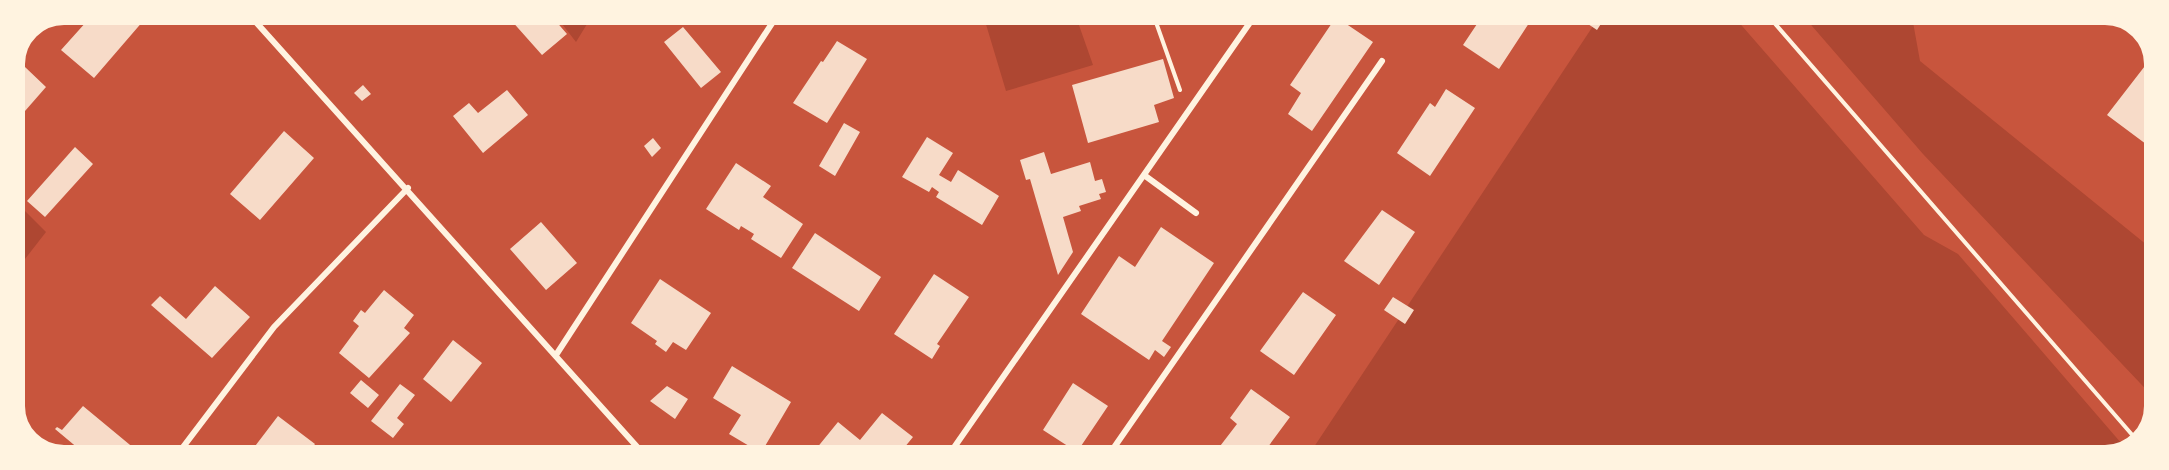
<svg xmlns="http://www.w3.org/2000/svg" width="2169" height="470" viewBox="0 0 2169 470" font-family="'Open Sans',sans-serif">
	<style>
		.green { fill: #ae4732 }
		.building { fill: #f7dbc8 }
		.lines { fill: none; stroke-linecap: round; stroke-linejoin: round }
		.path { stroke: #fff3e0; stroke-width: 4 }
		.minor { stroke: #fff3e0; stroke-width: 6 }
		.rim { fill: none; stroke: #fff3e0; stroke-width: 8 }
	</style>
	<rect width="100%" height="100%" fill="#c8553d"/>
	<path class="green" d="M552,11H595L576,42Z
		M982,11H1074L1093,65L1006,91Z
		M1603,11H1729L1924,235L1958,254L2128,451L2106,459H1306Z
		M1799,11H1911L1920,61L2158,254V402L1923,154Z
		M11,197L46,232L11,277Z"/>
	<path class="building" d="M96,11H134L144,20L94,78L61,50Z
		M503,11H547L567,34L542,55Z
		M1489,11H1537L1499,69L1463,45L1485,12L1488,14Z
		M1579,11H1599L1606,16L1597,30L1576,16Z
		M1336,17L1373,42L1312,131L1288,114L1301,93L1290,85Z
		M683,27L721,72L701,88L664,42Z
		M837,41L867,59L827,123L793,103L821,61L823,62Z
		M1163,59L1174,98L1154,105L1159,122L1088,143L1072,85Z
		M2148,62L2158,70V153L2107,115Z
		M25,67L46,87L11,127V83Z
		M363,85L371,94L362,101L354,93Z
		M1446,89L1475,108L1430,176L1397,153L1430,103L1435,107Z
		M507,90L528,115L483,153L453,116L469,103L478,113Z
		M844,123L860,132L835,176L819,166Z
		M284,131L314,158L260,220L230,194Z
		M927,137L953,153L939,175L951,182L958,170L999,196L982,225L936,197L939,192L932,187L929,192L902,177Z
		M653,138L661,148L652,157L644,146Z
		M75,147L93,164L45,217L27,201Z
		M1044,152L1051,174L1090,162L1095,181L1102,179L1106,192L1099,194L1101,199L1079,206L1081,211L1063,217L1073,252L1058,275L1030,179L1026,180L1020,160Z
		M736,163L771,186L763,197L803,224L781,258L751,239L754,234L741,226L739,230L706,209Z
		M1382,210L1415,232L1379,285L1344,261Z
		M541,222L577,263L546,290L510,249Z
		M1161,227L1214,263L1162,341L1171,347L1164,357L1155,350L1149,360L1081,314L1119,256L1135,267Z
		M815,233L881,277L859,311L792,268Z
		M934,274L969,297L937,344L940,346L932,359L894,334Z
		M660,279L711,313L686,350L673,342L666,352L655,344L657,341L631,323Z
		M215,286L250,317L212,358L151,305L160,296L186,319Z
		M384,290L414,315L404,328L410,333L369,378L339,353L359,326L353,321L361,310L365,313Z
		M1303,292L1336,315L1294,375L1260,351Z
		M1393,297L1414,310L1405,324L1384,310Z
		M453,340L482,363L451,402L423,379Z
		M732,366L791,402L761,453L729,434L741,415L713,398Z
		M361,380L379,395L368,408L350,393Z
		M1073,383L1108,406L1077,452L1043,430Z
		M400,384L415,395L397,418L404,424L393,438L371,421Z
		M667,386L688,399L675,419L650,401Z
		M1251,389L1290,417L1259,459H1221L1214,454L1237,424L1230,418Z
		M83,406L147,459H91L55,429L57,427L62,430Z
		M882,413L913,437L895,459H827L816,449L838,422L860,440Z
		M278,416L315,444L304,459H252L256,453L252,450Z"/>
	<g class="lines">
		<path class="path" d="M1152,11L1180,90
			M1764,11L2141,445"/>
		<path class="minor" d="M246,11L648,459
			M1144,175L1196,213
			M556,355L780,11
			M174,459L274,327L408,188
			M946,459L1258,11
			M1106,459L1382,61"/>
	</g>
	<path d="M0 0H2169V470H0ZM64 21H2105A43 43 0 0 1 2148 64V406A43 43 0 0 1 2105 449H64A43 43 0 0 1 21 406V64A43 43 0 0 1 64 21Z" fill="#fff3e0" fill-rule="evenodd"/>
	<path class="rim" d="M64 21H2105A43 43 0 0 1 2148 64V406A43 43 0 0 1 2105 449H64A43 43 0 0 1 21 406V64A43 43 0 0 1 64 21Z"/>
</svg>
